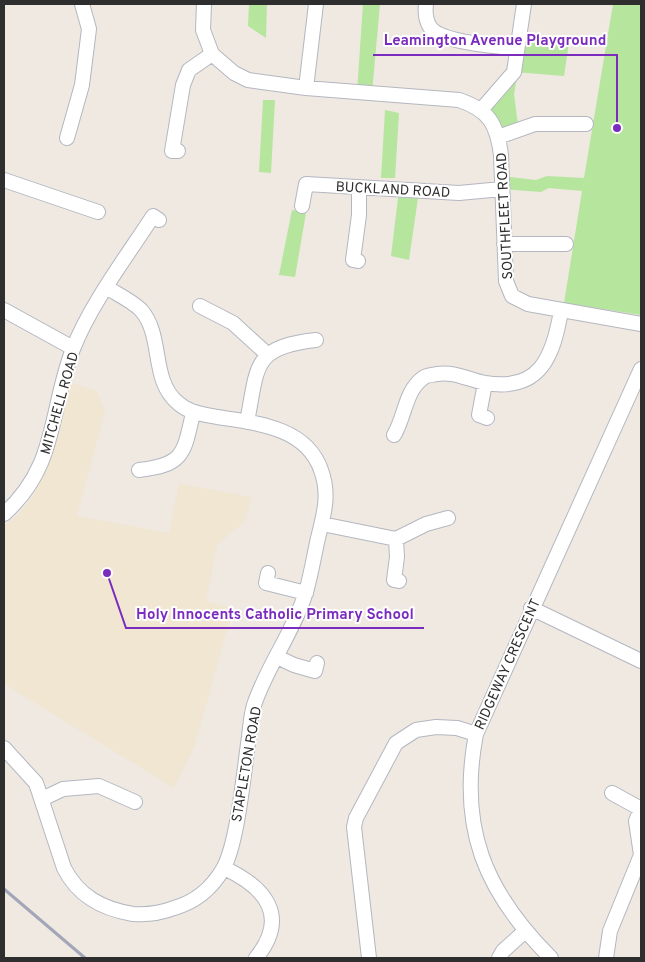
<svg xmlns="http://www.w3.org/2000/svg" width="645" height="962" viewBox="0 0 645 962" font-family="Overpass,sans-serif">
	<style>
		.education { fill: #f0e6d1 }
		.green { fill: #b6e59e }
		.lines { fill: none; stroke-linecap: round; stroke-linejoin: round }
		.minor-casing { stroke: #b4b7c1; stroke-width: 16 }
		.minor { stroke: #fff; stroke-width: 14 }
		.rail { stroke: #a3a6b8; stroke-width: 3 }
		.labels { text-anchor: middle; stroke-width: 4; stroke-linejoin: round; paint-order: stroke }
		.street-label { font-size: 14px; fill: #2e2e2e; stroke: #fff }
		.leader { fill: none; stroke: #7b2cbf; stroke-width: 2 }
		.callout-dot { fill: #7b2cbf; stroke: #fff; stroke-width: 2 }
		.callout-label { font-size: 15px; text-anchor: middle; font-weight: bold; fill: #7b2cbf; stroke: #fff; stroke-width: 4; stroke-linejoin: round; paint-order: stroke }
	</style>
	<rect width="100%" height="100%" fill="#efe9e1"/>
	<path class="education" d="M68,382L97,391L105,411L77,516L169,533L179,484L252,497L245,521L217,545L206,601L233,608L195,745L174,788L4,684V526L19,514L33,497L45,469Z"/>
	<path class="green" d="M249,4H267L266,38L248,26Z
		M363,4H380L372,93L357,92Z
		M613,4H641V315L564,303L582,191L549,188L541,192L502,189V176L536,180L547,176L584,178Z
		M519,34L569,43L564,76L514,72Z
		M517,77L514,94L518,125L500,128L489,108Z
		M263,100H275L271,173L259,172Z
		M385,110L399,113L395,178H381Z
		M399,190L419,191L409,260L391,256Z
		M292,210L306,213L295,277L279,275Z"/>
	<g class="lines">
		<g class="minor-casing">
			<path id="minor" d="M204,4L203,30L212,54L234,73L248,80L306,88L459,100C489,110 497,124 501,155L506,281L512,296L528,304L641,324
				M426,4C425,12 425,19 430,27C440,43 498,46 517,49
				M306,88L316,4
				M481,110L514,72L524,4
				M498,137L535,124H586
				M67,138L82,85L89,29L82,4
				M178,151H172L183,85L189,70L212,54
				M4,180L98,212
				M302,206L306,184L459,193L502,189
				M504,244H566
				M358,261L353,260L359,215V188
				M200,306L233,323L267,354
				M4,310L73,348
				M485,383L479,415L487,418
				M247,422C258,366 252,347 316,340
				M394,435C405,417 405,391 423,378C426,375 433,375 437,374C454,371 469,380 485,383C540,392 553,357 561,311
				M139,470C184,465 184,453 193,413
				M4,514C58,466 49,411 73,349C90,305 127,256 153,216L159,220
				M322,524L396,539L426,524L448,518
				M396,539L397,557L394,580L399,581
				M268,573L266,583L306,593
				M531,608L641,661
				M277,657L294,665L315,671L317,663
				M4,748L36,783L64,868C78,896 102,909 133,914C147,915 161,913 174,908C195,902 212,888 223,869C238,843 244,769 249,737C250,727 251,715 254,705C267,666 294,631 306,592C311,575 314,556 318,538C324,514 330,494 321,470C306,427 256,423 217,417C203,414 189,413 178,403C150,380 164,336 141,310C132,301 117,294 106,287
				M42,799L63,789L99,786L135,802
				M224,868C265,887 290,916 256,958
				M369,958L354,827L356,818L396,743L416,730L436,727L457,728L476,734
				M499,958L503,951L524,932
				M551,958C485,892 458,828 476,734L641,369
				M606,958L610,931L641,855L636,821L641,809L612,793"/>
		</g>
		<use href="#minor" class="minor"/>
		<path class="rail" d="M4,889L85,958"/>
	</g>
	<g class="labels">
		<g class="street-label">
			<text transform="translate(393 189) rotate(3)" y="5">BUCKLAND ROAD</text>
			<text transform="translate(504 216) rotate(-93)" y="5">SOUTHFLEET ROAD</text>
			<text transform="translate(59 403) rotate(-74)" y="5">MITCHELL ROAD</text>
			<text transform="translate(507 664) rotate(-66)" y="5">RIDGEWAY CRESCENT</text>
			<text transform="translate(246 764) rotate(-80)" y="5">STAPLETON ROAD</text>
		</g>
	</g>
	<path class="leader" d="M617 128L617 55H373M107 573L126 628H424"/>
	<g class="callout-dot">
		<circle cx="617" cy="128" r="5"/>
		<circle cx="107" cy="573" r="5"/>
	</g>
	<g class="callout-label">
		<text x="495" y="45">Leamington Avenue Playground</text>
		<text x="275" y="619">Holy Innocents Catholic Primary School</text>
	</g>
	<rect width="645" height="962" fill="none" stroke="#2e2e2e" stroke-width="10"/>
</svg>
